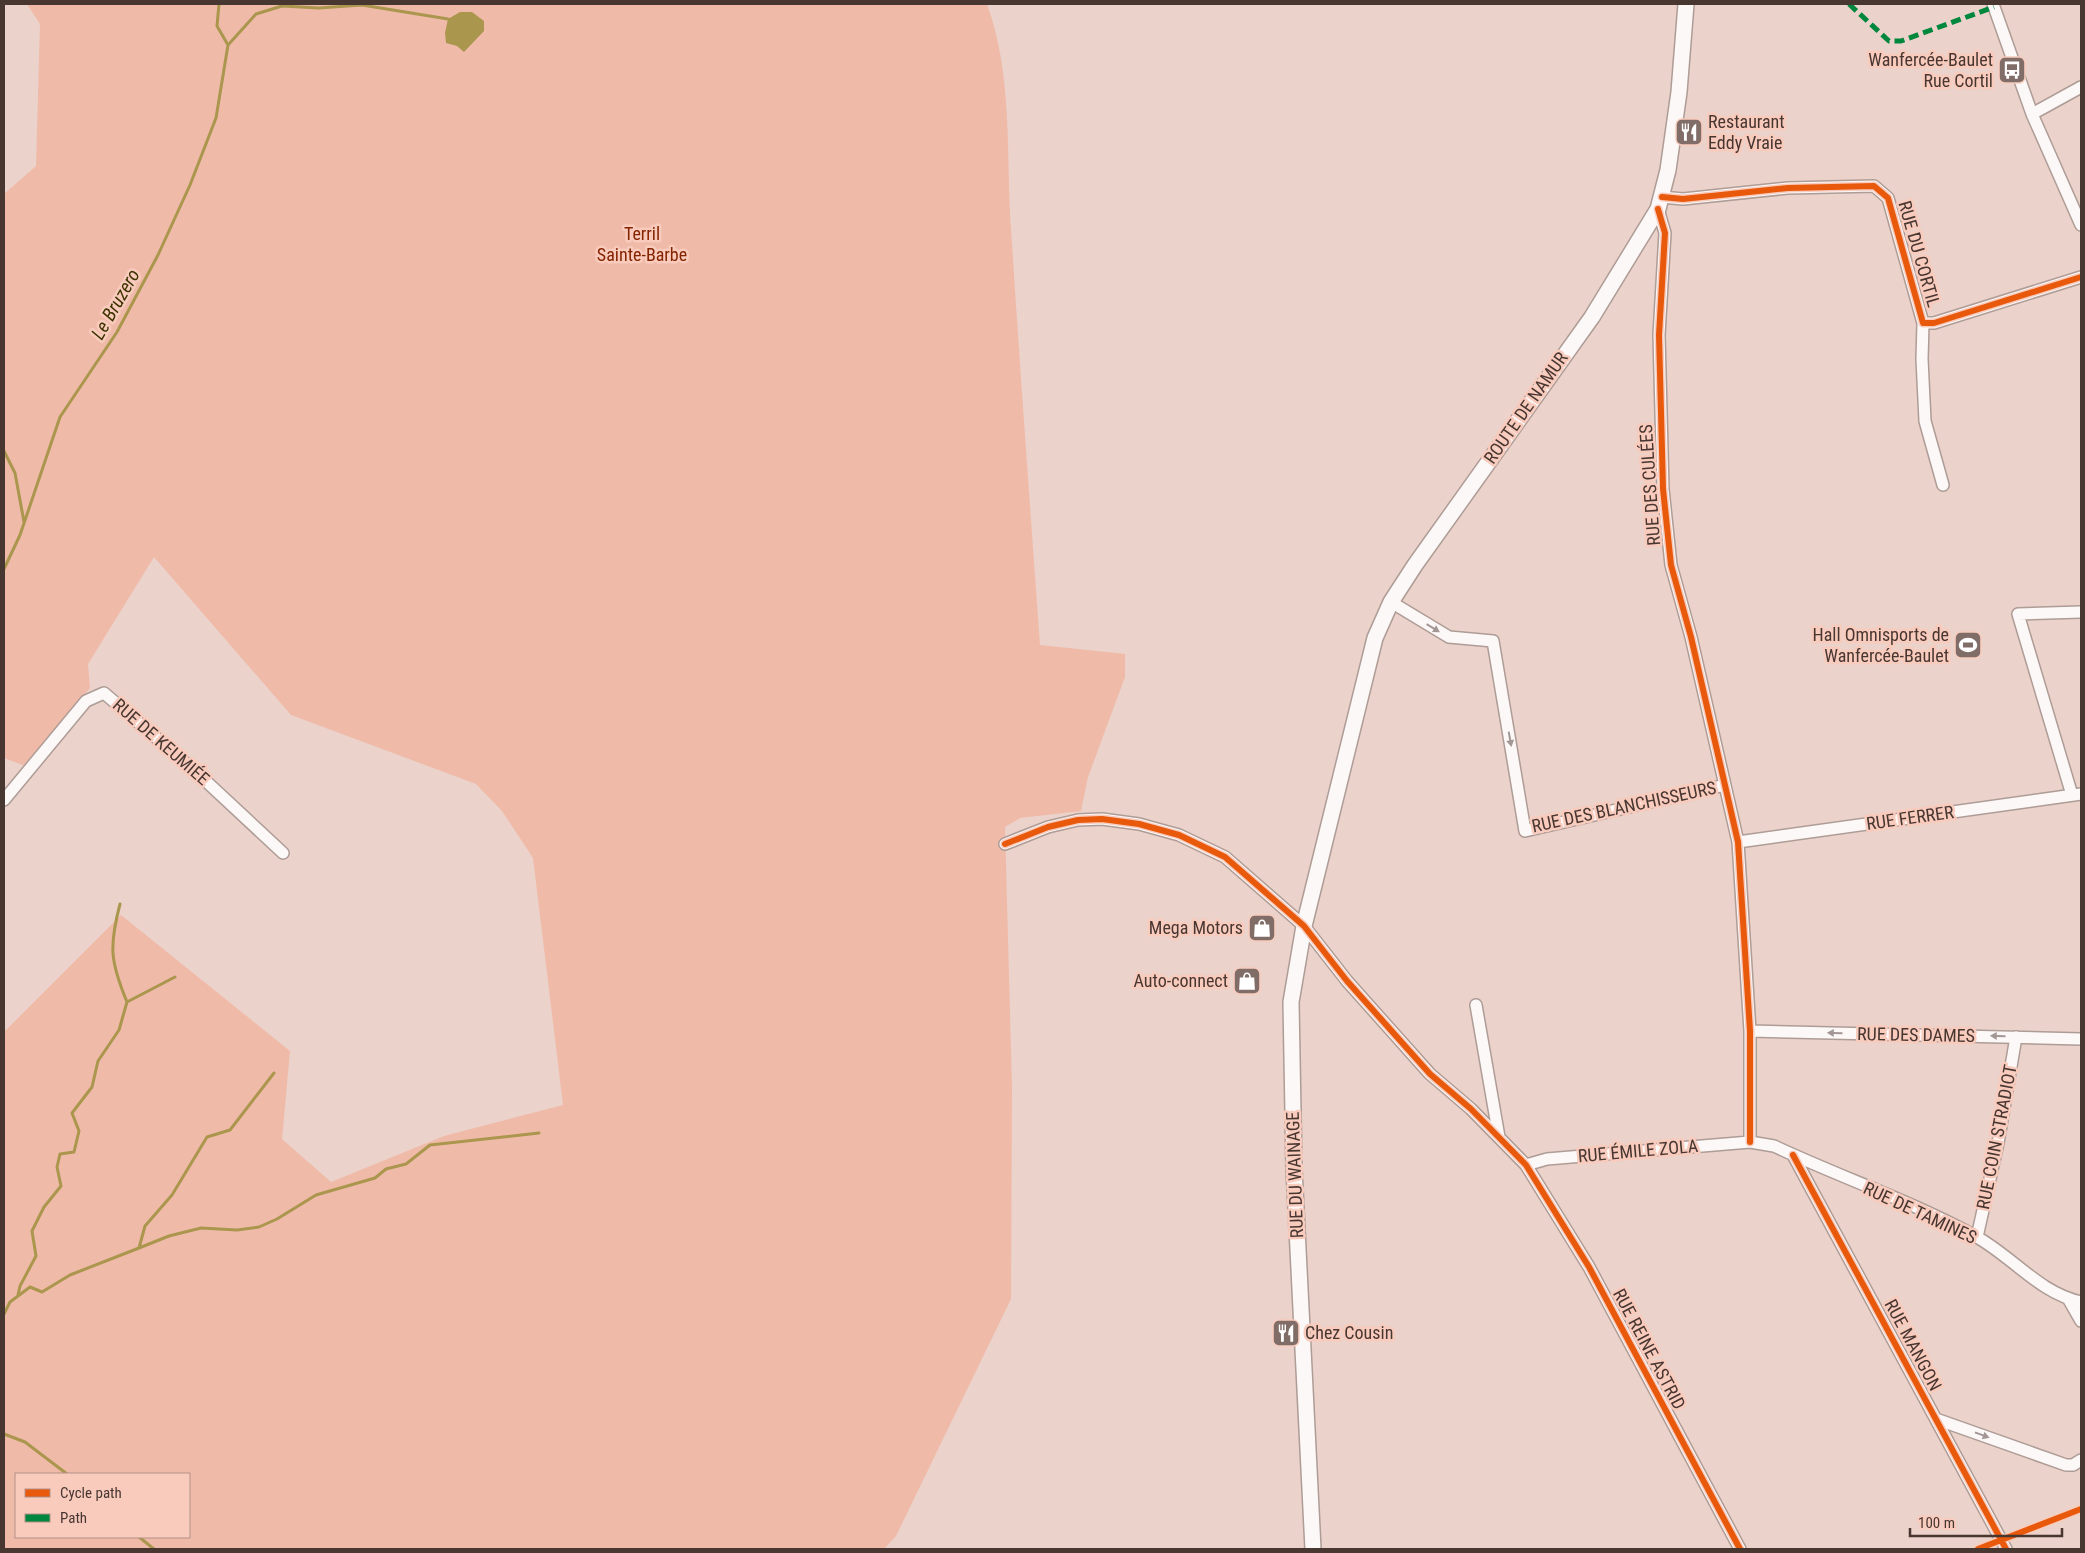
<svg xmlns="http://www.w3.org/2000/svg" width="2085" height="1553" viewBox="0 0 2085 1553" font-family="'Roboto Condensed',sans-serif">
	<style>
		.green { fill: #f0baa9; fill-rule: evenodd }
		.water { fill: #ab964e }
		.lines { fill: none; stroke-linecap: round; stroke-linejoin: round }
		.stream { stroke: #ab964e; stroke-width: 3 }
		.street-casing { stroke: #ae9c96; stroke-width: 14 }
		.secondary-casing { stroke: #ae9c96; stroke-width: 18 }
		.street { stroke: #fcf8f7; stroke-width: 11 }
		.secondary { stroke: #fcf8f7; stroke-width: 15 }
		.quiet { stroke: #00873e; stroke-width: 5; stroke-dasharray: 10 5; stroke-linecap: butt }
		.cycleway-casing { stroke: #f8cbbd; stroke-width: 9 }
		.cycleway { stroke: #e8590c; stroke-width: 6 }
		.oneway { fill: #a29794 }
		.labels { text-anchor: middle; stroke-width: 5; stroke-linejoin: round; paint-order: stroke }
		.poi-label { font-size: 18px; fill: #483631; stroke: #f8cbbd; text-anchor: end }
		.park-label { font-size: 18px; fill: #842300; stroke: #f8cbbd }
		.street-label { font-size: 18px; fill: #483631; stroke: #f8cbbd }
		.water-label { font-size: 19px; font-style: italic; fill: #3e3400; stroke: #f8cbbd }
	</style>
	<rect width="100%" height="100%" fill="#ebd2ca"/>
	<path class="green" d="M27,4H987C1013,75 1006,154 1011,229C1020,368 1030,506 1040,645L1125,654V677L1088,777L1081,811L1020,818L1005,827L1012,1087L1011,1299L896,1536L884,1549H4V1032L121,915L290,1051L282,1139L331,1182L444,1136L563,1105L533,858L502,811L476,784L291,715L154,557L88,664L90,688L25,766L4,758V194L36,166L40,24ZM16,1474H189V1537H16Z"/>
	<path class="water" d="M460,12H472L484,21V31L464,52L457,46L446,43L445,33L448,19Z"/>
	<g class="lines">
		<path class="stream" d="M219,4L217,26L228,45
			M228,45L256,14L282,6L319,8L362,5L448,19
			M4,451L15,473L24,522
			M4,569L20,535L60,417L117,332L158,255L190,185L216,118L228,45
			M120,904C109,946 110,961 127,1002
			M139,1248L169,1236L201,1228L237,1230L259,1227L277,1219L316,1195L375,1178L386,1169L406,1164L430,1145L539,1133
			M18,1295L20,1286L36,1256L32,1231L44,1207L61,1186L57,1167L60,1154L74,1152L79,1131L72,1113L92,1087L98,1061L119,1030L127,1002L175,977
			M4,1314L10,1302L30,1287L42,1292L70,1275L139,1248L145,1226L172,1195L207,1137L230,1130L274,1073
			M4,1434L25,1442L67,1474
			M139,1537L154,1549"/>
		<g class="street-casing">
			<path id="street" d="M1993,4L2032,114L2081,225
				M2032,114L2081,87
				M1662,197L1683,199L1788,188L1874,186L1888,198L1923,323H1934L2081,277
				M1658,209L1665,233L1659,335L1663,489L1671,565L1691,637L1738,842L1750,1031V1142
				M1923,323L1922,359L1925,421L1943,485
				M1391,602L1449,637L1493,641L1525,831L1725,785
				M2072,795L2018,614L2081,612
				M4,800L86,701L104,693L195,771L283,853
				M1738,842L2081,794
				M1005,844L1048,827L1078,820L1102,819L1139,824L1179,835L1225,857L1304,926L1347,981L1430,1074L1471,1109L1526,1165L1589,1267L1740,1549
				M1476,1005L1499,1137
				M1750,1031L2081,1039
				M1793,1155L2006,1549
				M1526,1165L1547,1159L1750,1142L1774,1146C1840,1177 1911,1201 1975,1236C2012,1256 2039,1293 2081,1302
				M1977,1237L1998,1143L2016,1037
				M2069,1300L2081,1321
				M1936,1419L2066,1465H2073L2081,1460"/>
		</g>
		<g class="secondary-casing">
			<path id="secondary" d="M1313,1549L1294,1169L1291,1002L1304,926L1375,638L1391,602L1415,565L1592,317L1658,209L1668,170L1679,92L1686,4"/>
		</g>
		<use href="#street" class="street"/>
		<use href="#secondary" class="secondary"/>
		<path class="quiet" d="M1849,4L1889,41H1901L1994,7"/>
		<g class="cycleway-casing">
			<path id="cycleway" d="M1662,197L1683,199L1788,188L1874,186L1888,198L1923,323H1934L2081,277
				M1658,209L1665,233L1659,335L1663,489L1671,565L1691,637L1738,842L1750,1031V1142
				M1005,844L1048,827L1078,820L1102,819L1139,824L1179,835L1225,857L1304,926L1347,981L1430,1074L1471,1109L1526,1165L1589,1267L1740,1549
				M1793,1155L2006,1549
				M1978,1549L2081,1509"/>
		</g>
		<use href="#cycleway" class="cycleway"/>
	</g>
	<defs><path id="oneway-solid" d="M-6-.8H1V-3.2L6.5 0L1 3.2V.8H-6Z" transform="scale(1.25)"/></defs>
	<g class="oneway">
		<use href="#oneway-solid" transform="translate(1433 628) rotate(31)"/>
		<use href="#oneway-solid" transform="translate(1510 739) rotate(80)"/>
		<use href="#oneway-solid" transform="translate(1835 1033) rotate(-179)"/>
		<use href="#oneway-solid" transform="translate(1998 1036) rotate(-179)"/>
		<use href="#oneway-solid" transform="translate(1982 1435) rotate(20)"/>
	</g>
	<defs>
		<g id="bus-square" transform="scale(1.4375)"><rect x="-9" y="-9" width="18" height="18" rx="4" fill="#816d67" stroke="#f8cbbd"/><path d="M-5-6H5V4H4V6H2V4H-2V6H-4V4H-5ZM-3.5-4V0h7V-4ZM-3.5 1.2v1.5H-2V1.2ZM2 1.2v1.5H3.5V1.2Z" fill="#fff"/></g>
		<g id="restaurant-square" transform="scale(1.4375)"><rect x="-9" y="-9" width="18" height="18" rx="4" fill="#816d67" stroke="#f8cbbd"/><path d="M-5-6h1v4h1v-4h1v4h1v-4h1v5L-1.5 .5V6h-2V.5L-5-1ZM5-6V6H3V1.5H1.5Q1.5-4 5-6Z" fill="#fff"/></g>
		<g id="stadium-square" transform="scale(1.4375)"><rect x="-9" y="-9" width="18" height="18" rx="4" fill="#816d67" stroke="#f8cbbd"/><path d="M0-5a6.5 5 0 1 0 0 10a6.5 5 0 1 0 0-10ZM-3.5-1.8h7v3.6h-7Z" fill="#fff"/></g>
		<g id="shop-square" transform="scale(1.4375)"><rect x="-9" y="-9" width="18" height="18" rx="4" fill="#816d67" stroke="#f8cbbd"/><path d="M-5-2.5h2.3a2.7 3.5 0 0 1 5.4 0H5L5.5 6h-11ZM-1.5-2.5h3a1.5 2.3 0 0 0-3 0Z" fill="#fff"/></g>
	</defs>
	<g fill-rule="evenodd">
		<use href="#bus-square" x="2012" y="70"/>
		<use href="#restaurant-square" x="1689" y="132"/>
		<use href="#stadium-square" x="1968" y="645"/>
		<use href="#shop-square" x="1262" y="928"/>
		<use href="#shop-square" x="1247" y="981"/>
		<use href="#restaurant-square" x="1286" y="1333"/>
	</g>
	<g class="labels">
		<g class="poi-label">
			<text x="1993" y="66">Wanfercée-Baulet<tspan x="1993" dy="21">Rue Cortil</tspan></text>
			<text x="1708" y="128" text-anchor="start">Restaurant<tspan x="1708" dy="21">Eddy Vraie</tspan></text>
			<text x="1949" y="641">Hall Omnisports de<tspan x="1949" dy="21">Wanfercée-Baulet</tspan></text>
			<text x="1243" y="934">Mega Motors</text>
			<text x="1228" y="987">Auto-connect</text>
			<text x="1305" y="1339" text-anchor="start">Chez Cousin</text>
		</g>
		<g class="park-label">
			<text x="642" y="240">Terril<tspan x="642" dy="21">Sainte-Barbe</tspan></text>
		</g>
		<g class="street-label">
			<text transform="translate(1919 254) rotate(74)" y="6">RUE DU CORTIL</text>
			<text transform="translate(1526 408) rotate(-55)" y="6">ROUTE DE NAMUR</text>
			<text transform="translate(1650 485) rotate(-94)" y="6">RUE DES CULÉES</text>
			<text transform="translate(161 742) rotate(41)" y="6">RUE DE KEUMIÉE</text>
			<text transform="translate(1624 807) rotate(-12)" y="6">RUE DES BLANCHISSEURS</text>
			<text transform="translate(1910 818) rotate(-8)" y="6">RUE FERRER</text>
			<text transform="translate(1916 1035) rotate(1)" y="6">RUE DES DAMES</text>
			<text transform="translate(1997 1137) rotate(-79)" y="6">RUE COIN STRADIOT</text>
			<text transform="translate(1638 1151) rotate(-5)" y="6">RUE ÉMILE ZOLA</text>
			<text transform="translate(1295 1175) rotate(-92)" y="6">RUE DU WAINAGE</text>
			<text transform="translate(1920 1213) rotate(25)" y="6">RUE DE TAMINES</text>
			<text transform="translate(1913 1345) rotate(62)" y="6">RUE MANGON</text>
			<text transform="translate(1649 1349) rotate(62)" y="6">RUE REINE ASTRID</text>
		</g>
		<g class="water-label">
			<text transform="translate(115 304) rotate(-60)" y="7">Le Bruzero</text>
		</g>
	</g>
	<rect width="2085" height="1553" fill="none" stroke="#483631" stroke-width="10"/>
	<rect x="15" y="1473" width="175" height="65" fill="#f8cbbd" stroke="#b28f85"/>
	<rect x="25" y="1489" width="25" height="8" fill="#e8590c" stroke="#b28f85"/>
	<text x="60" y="1498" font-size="15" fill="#483631">Cycle path</text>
	<rect x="25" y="1514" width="25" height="8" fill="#00873e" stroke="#b28f85"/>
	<text x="60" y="1523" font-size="15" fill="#483631">Path</text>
	<path d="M1910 1528v8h152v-8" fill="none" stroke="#483631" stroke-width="2.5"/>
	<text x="1918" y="1528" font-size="15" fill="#483631" stroke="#f8cbbd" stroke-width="4" paint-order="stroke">100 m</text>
</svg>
